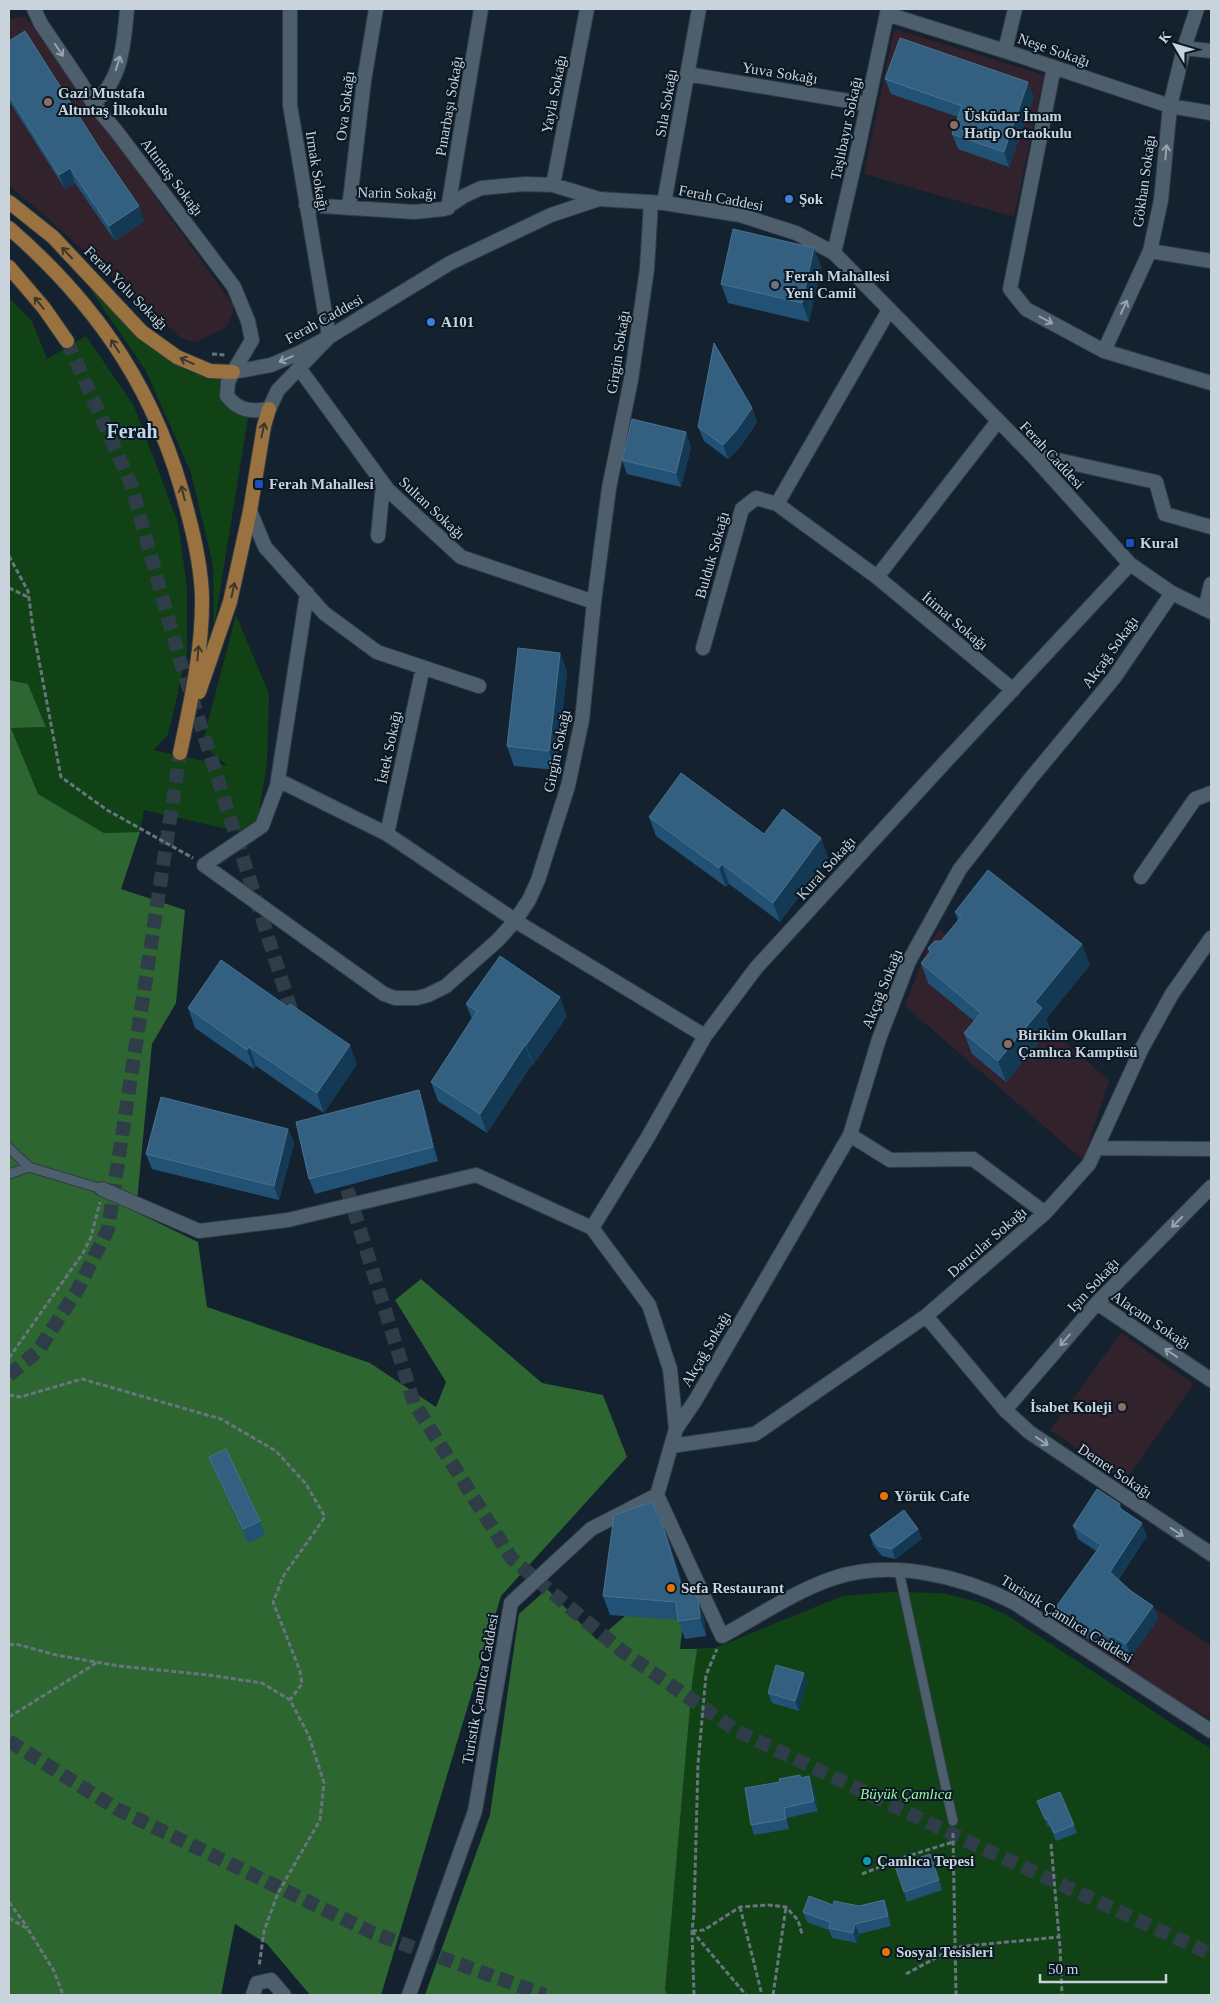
<svg xmlns="http://www.w3.org/2000/svg" width="1220" height="2004" viewBox="0 0 1220 2004" font-family="'Times New Roman',serif">
	<style>
		.education { fill: #32222b }
		.green { fill: #114215 }
		.forest { fill: #2d6630 }
		.lines { fill: none; stroke-linecap: round; stroke-linejoin: round }
		.primary-tunnel { stroke: #2e3d48; stroke-width: 14; stroke-dasharray: 14 7; stroke-linecap: butt }
		.service-casing { stroke: #313b45; stroke-width: 11 }
		.minor-casing { stroke: #313b45; stroke-width: 16 }
		.tertiary-casing { stroke: #313b45; stroke-width: 16 }
		.primary-casing { stroke: #313b45; stroke-width: 16 }
		.path { stroke: #68757f; stroke-width: 3; stroke-dasharray: 5 2.5; stroke-linecap: butt }
		.service { stroke: #4d5e6d; stroke-width: 9 }
		.minor { stroke: #4d5e6d; stroke-width: 14 }
		.tertiary { stroke: #4d5e6d; stroke-width: 14 }
		.primary { stroke: #9a723f; stroke-width: 14 }
		.wall { fill: #215276 }
		.shaded-wall { fill: #143954 }
		.building { fill: #336081; stroke: #4a728f }
		.oneway { stroke: #97a4af }
		.oneway2 { stroke: #3c382d }
		.education-dot { fill: #8d6e63; stroke: #0a1824; stroke-width: 2 }
		.shop-dot { fill: #3f7fe0; stroke: #0a1824; stroke-width: 2 }
		.worship-dot { fill: #6b7280; stroke: #0a1824; stroke-width: 2 }
		.transit-dot { fill: #1a4fb4; stroke: #0a1824; stroke-width: 2 }
		.food-dot { fill: #e8710a; stroke: #0a1824; stroke-width: 2 }
		.culture-dot { fill: #0f9aa8; stroke: #0a1824; stroke-width: 2 }
		.labels { text-anchor: middle; stroke-width: 4; stroke-linejoin: round; paint-order: stroke }
		.street-label { font-size: 15px; fill: #c9d3db; stroke: #0a1824 }
		.poi-label { font-size: 15px; font-weight: bold; fill: #c9d3db; stroke: #0a1824; text-anchor: start }
		.park-label { font-size: 15px; font-style: italic; fill: #a0f1a1; stroke: #0a1824 }
		.district-label { font-size: 20px; font-weight: bold; fill: #c2d6e7; stroke: #0a1824 }
	</style>
	<rect width="100%" height="100%" fill="#13222e"/>
	<path class="education" d="M25,16L234,306L231,318L225,328L196,342L181,338L37,209L9,186V19Z
		M894,29L1044,75L1014,217L864,174Z
		M939,929L1109,1081L1083,1160L905,1006L926,951Z
		M1121,1333L1194,1384L1125,1481L1050,1430Z
		M1092,1565L1211,1646L1210,1719L1145,1680L1054,1618Z"/>
	<path class="green" d="M90,289L140,334L220,375L228,394L250,405L214,628L213,565L191,473L146,371Z
		M9,298L32,321L47,359L86,336L134,406L178,523L187,587V652L168,735L153,750L228,766L202,745L236,615L269,694L267,763L257,825L246,833L144,810L140,832L104,833L38,794L11,728L46,727L28,684L9,680Z
		M547,1589L597,1640L625,1616L680,1649L715,1648L842,1596L890,1592L942,1593L978,1602L1007,1615L1211,1749V1995H425L490,1815L519,1614Z"/>
	<path class="forest" d="M9,680L28,684L46,727L11,728L38,794L104,833L140,832L121,889L185,910L176,1003L152,1044L136,1212L198,1242L207,1307L370,1363L436,1407L446,1382L395,1300L421,1279L542,1383L603,1395L627,1457L501,1596L381,1995H310L267,1944L235,1924L221,1995H9Z
		M547,1589L597,1640L625,1616L684,1613L680,1649H697L692,1684L665,1989L667,1995H425L490,1815L519,1614Z"/>
	<g class="lines">
		<path class="primary-tunnel" d="M67,341L131,484L179,657L295,1022
			M341,1169L414,1403L512,1559L622,1651L737,1731L965,1840L1211,1954
			M9,1375L38,1351L78,1289L108,1229L180,753
			M9,1741L117,1809L373,1933L545,1995"/>
		<g class="service-casing">
			<path id="service" d="M9,1148L29,1167L102,1189
				M9,1174L29,1167
				M899,1571L953,1821"/>
		</g>
		<g class="minor-casing">
			<path id="minor" d="M34,9L41,24L81,83L93,103L117,132L234,287L248,321L252,340L233,372
				M290,9V105L329,337
				M887,14L1005,51L1170,106L1211,113
				M1184,48L1211,51
				M1005,51L1015,9
				M1054,67L1010,289L1026,309L1104,351L1211,383
				M687,74L867,104
				M93,103C122,82 124,42 127,9
				M553,185L587,9
				M664,203L699,9
				M306,205L414,212L444,209L464,196L481,188L525,184L553,185L599,199
				M349,208L364,81L376,9
				M448,208L481,9
				M1150,251L1211,261
				M834,253L858,149L888,9
				M889,310L777,504L877,577L998,421
				M1104,351L1150,251L1161,200L1170,106L1184,48L1197,9
				M299,368L388,490L461,557L594,602
				M1031,454L1156,482L1165,514L1211,527
				M250,511L265,547L324,613L377,652L479,686
				M378,536L383,484
				M877,577L1013,690
				M307,593L277,786L262,826L204,865L384,994L395,998H417L428,995L446,986L498,940L515,921L529,900L538,880L568,786L582,720L594,602L609,488L631,380L647,269L651,202
				M1205,609L1211,584
				M703,648L742,509L756,498L777,504
				M278,780L387,834L522,925L705,1036
				M387,834L423,667
				M1141,877L1195,799L1211,793
				M850,1135L890,1160L973,1159L1045,1213
				M1097,1148L1211,1149
				M102,1189L199,1231L288,1220L476,1175L592,1228L649,1305L670,1369L676,1429L657,1495
				M592,1228L648,1137L705,1036L756,968L946,761L1130,564
				M1097,1303L1211,1380
				M926,1316L1005,1410L1029,1432L1211,1554
				M1005,1410L1097,1303L1211,1187
				M676,1429L695,1401L850,1135L879,1039L909,961L960,869L1031,778L1114,678L1172,593
				M671,1446L755,1434L926,1316L1045,1213L1089,1164L1142,1048L1172,994L1211,938
				M253,1995L257,1983L271,1980L284,1995
				M409,1995L475,1811L511,1603L591,1529L657,1495L722,1636C757,1617 797,1590 834,1578C892,1559 961,1576 1013,1602L1211,1731"/>
		</g>
		<g class="tertiary-casing">
			<path id="tertiary" d="M329,337L278,390L269,409C251,412 239,411 227,396L228,382L233,372L271,365L299,353L329,337L450,263L551,215L599,199L664,203L740,215L796,233L834,253L1031,454L1130,564L1172,593L1211,612"/>
		</g>
		<g class="primary-casing">
			<path id="primary" d="M9,202L53,237L142,332L177,357L210,371L233,372
				M9,228C100,307 159,395 188,514C195,540 201,568 202,596C203,648 191,701 180,753
				M9,267L44,308L67,341
				M199,692L230,602L250,511L264,426L269,409"/>
		</g>
		<path class="path" d="M212,354L226,355
			M9,556L28,591L33,629L61,777L107,810L193,858
			M9,588L28,597
			M9,1358L83,1253L91,1237L100,1202
			M9,1395L20,1397L82,1379L221,1419L276,1451L306,1484L325,1517L284,1575L273,1602L300,1671L302,1684L290,1700
			M9,1645L16,1644L56,1655L119,1666L209,1675L262,1683L290,1700L309,1736L324,1783L320,1820L278,1893L264,1931L259,1967
			M9,1717L98,1662
			M953,1833L956,1995
			M1051,1844L1060,1948L1062,1995
			M862,1874L905,1857L953,1842
			M9,1902L28,1928
			M740,1907L762,1995
			M9,1918L28,1929L54,1971L63,1995
			M692,1931L704,1930L740,1907L768,1905L786,1907L798,1920L802,1934
			M692,1931L746,1995
			M906,1974L956,1947L1059,1937
			M694,1995L692,1931L694,1913L698,1764L706,1675L717,1649
			M773,1995L786,1907"/>
		<use href="#service" class="service"/>
		<use href="#minor" class="minor"/>
		<use href="#tertiary" class="tertiary"/>
		<use href="#primary" class="primary"/>
	</g>
	<path class="wall" d="M9,41L100,149L139,206L144,221L115,241L75,183L65,189L9,101Z
		M885,79L1034,97L1009,167L958,149L952,134L958,117L891,94Z
		M814,248L821,267L809,322L728,303L721,284Z
		M752,408L757,422L741,446L728,459L704,441L698,427Z
		M691,447L681,487L627,474L622,460Z
		M560,653L567,672L556,770L514,766L507,746Z
		M649,817L764,834L821,838L828,858L780,922L729,884L726,887L656,836Z
		M955,912L1090,965L1046,1019L1050,1029L1006,1082L972,1054L964,1033L974,1021L928,983L921,963L941,941L958,921Z
		M466,1004L567,1016L533,1065L532,1064L487,1133L438,1101L431,1082L472,1019Z
		M288,1007L357,1064L324,1113L256,1066L254,1069L195,1028L188,1008Z
		M424,1105L438,1161L315,1194L309,1179Z
		M288,1129L294,1143L279,1200L152,1169L146,1154Z
		M209,1457L260,1521L265,1535L248,1543L215,1471Z
		M1120,1504L1122,1509L1147,1536L1118,1580L1131,1591L1153,1606L1158,1619L1131,1657L1118,1649L1114,1650L1099,1640L1096,1645L1061,1619L1056,1607L1096,1551L1078,1539L1073,1526Z
		M918,1529L922,1539L895,1559L882,1556L873,1545L870,1535Z
		M670,1544L684,1589L704,1618L706,1636L685,1639L678,1620L610,1615L603,1596Z
		M807,1682L799,1711L772,1703L768,1693Z
		M801,1778L813,1786L818,1811L787,1818L789,1829L754,1835L751,1825L780,1782Z
		M1037,1801L1074,1825L1077,1833L1056,1841L1050,1826L1048,1827Z
		M934,1864L942,1890L907,1902L904,1892Z
		M884,1900L888,1910L891,1926L859,1934L857,1943L832,1938L829,1930L807,1922L803,1912L859,1906Z"/>
	<path class="shaded-wall" d="M1028,82L1034,97L1009,167L1004,152Z
		M70,168L75,183L65,189L59,175Z
		M139,206L144,221L115,241L109,226Z
		M814,248L821,267L809,322L802,303Z
		M752,408L757,422L741,446L728,459L723,445Z
		M686,432L691,447L681,487L676,473Z
		M560,653L567,672L556,770L549,751Z
		M821,838L828,858L780,922L773,903Z
		M722,864L729,884L726,887L719,868Z
		M1082,944L1090,965L1046,1019L1050,1029L1006,1082L998,1061L1035,1002Z
		M560,997L567,1016L533,1065L526,1045Z
		M350,1045L357,1064L324,1113L317,1093Z
		M525,1045L532,1064L487,1133L480,1114Z
		M249,1047L256,1066L254,1069L247,1050Z
		M419,1090L424,1105L438,1161L433,1147Z
		M288,1129L294,1143L279,1200L274,1186Z
		M1142,1523L1147,1536L1114,1585L1110,1572Z
		M663,1526L670,1544L689,1607L682,1589Z
		M918,1529L922,1539L895,1559L892,1549Z
		M698,1600L704,1618L706,1636L700,1618Z
		M1153,1606L1158,1619L1131,1657L1126,1644Z
		M1095,1627L1099,1640L1096,1645L1091,1632Z
		M804,1673L807,1682L799,1711L795,1701Z
		M809,1776L813,1786L818,1811L814,1801Z
		M784,1808L787,1818L789,1829L786,1819Z
		M884,1900L888,1910L891,1926L888,1916Z
		M855,1924L859,1934L857,1943L853,1933Z"/>
	<path class="building" d="M25,31L100,149L139,206L109,226L70,168L59,175L9,95V41Z
		M900,38L1028,82L1004,152L952,134L962,106L885,79Z
		M733,229L814,248L802,303L721,284Z
		M714,343L752,408L736,431L723,445L698,427Z
		M632,419L686,432L676,473L622,460Z
		M518,648L560,653L549,751L507,746Z
		M681,773L764,834L783,809L821,838L773,903L722,864L719,868L649,817Z
		M988,870L1082,944L1035,1002L1042,1008L998,1061L964,1033L981,1013L921,963L930,952L928,948L935,941H941L961,917L955,912Z
		M500,956L560,997L526,1045H525L480,1114L431,1082L477,1011L466,1004Z
		M221,960L288,1007L290,1004L350,1045L317,1093L249,1047L247,1050L188,1008Z
		M419,1090L433,1147L309,1179L296,1122Z
		M161,1097L288,1129L274,1186L146,1154Z
		M226,1449L260,1521L243,1529L209,1457Z
		M1097,1489L1120,1504L1118,1507L1142,1523L1110,1572L1131,1591L1153,1606L1126,1644L1113,1636L1109,1637L1095,1627L1091,1632L1056,1607L1101,1545L1073,1526Z
		M652,1502L663,1526L682,1589L692,1588L698,1600L700,1618L678,1621L676,1602L603,1596L614,1515Z
		M904,1510L918,1529L892,1549L878,1546L870,1535Z
		M776,1665L804,1673L795,1701L768,1693Z
		M800,1775L801,1778L809,1776L814,1801L784,1808L786,1819L751,1825L745,1788L780,1782L779,1779Z
		M1060,1792L1074,1825L1054,1833L1047,1818L1045,1819L1037,1801Z
		M930,1854L939,1880L904,1892L895,1866Z
		M809,1896L833,1905L834,1901L859,1906L884,1900L888,1916L855,1924L853,1933L829,1928L830,1922L803,1912Z"/>
	<defs><path id="oneway-shaft" d="M-6 0H5M1.5-3L5.5 0L1.5 3" fill="none" stroke-width="1.6" stroke-linecap="round" stroke-linejoin="round" transform="scale(1.25)"/></defs>
	<g class="oneway">
		<use href="#oneway-shaft" transform="translate(59 50) rotate(56)"/>
		<use href="#oneway-shaft" transform="translate(118 63) rotate(-73)"/>
		<use href="#oneway-shaft" transform="translate(1166 152) rotate(-85)"/>
		<use href="#oneway-shaft" transform="translate(1124 307) rotate(-65)"/>
		<use href="#oneway-shaft" transform="translate(1046 320) rotate(28)"/>
		<use href="#oneway-shaft" transform="translate(286 359) rotate(157)"/>
		<use href="#oneway-shaft" transform="translate(1177 1222) rotate(135)"/>
		<use href="#oneway-shaft" transform="translate(1065 1340) rotate(131)"/>
		<use href="#oneway-shaft" transform="translate(1171 1353) rotate(-146)"/>
		<use href="#oneway-shaft" transform="translate(1042 1441) rotate(35)"/>
		<use href="#oneway-shaft" transform="translate(1177 1532) rotate(34)"/>
	</g>
	<g class="oneway2">
		<use href="#oneway-shaft" transform="translate(67 253) rotate(-133)"/>
		<use href="#oneway-shaft" transform="translate(39 303) rotate(-129)"/>
		<use href="#oneway-shaft" transform="translate(115 346) rotate(-123)"/>
		<use href="#oneway-shaft" transform="translate(187 361) rotate(-156)"/>
		<use href="#oneway-shaft" transform="translate(263 430) rotate(-78)"/>
		<use href="#oneway-shaft" transform="translate(183 493) rotate(-104)"/>
		<use href="#oneway-shaft" transform="translate(233 590) rotate(-78)"/>
		<use href="#oneway-shaft" transform="translate(198 653) rotate(-85)"/>
	</g>
	<g class="education-dot">
		<circle cx="48" cy="102" r="5"/>
		<circle cx="954" cy="125" r="5"/>
		<circle cx="1008" cy="1044" r="5"/>
		<circle cx="1122" cy="1407" r="5"/>
	</g>
	<g class="shop-dot">
		<circle cx="789" cy="199" r="5"/>
		<circle cx="431" cy="322" r="5"/>
	</g>
	<circle class="worship-dot" cx="775" cy="285" r="5"/>
	<g class="transit-dot">
		<rect x="254" y="479" width="10" height="10" rx="2.5"/>
		<rect x="1125" y="538" width="10" height="10" rx="2.5"/>
	</g>
	<g class="food-dot">
		<circle cx="884" cy="1496" r="5"/>
		<circle cx="671" cy="1588" r="5"/>
		<circle cx="886" cy="1952" r="5"/>
	</g>
	<circle class="culture-dot" cx="867" cy="1861" r="5"/>
	<g class="labels">
		<g class="street-label">
			<text transform="translate(1054 50) rotate(19)" y="5">Neşe Sokağı</text>
			<text transform="translate(780 73) rotate(9)" y="5">Yuva Sokağı</text>
			<text transform="translate(554 94) rotate(-79)" y="5">Yayla Sokağı</text>
			<text transform="translate(666 103) rotate(-80)" y="5">Sıla Sokağı</text>
			<text transform="translate(345 106) rotate(-83)" y="5">Ova Sokağı</text>
			<text transform="translate(449 106) rotate(-80)" y="5">Pınarbaşı Sokağı</text>
			<text transform="translate(846 128) rotate(-78)" y="5">Taşlıbayır Sokağı</text>
			<text transform="translate(317 171) rotate(81)" y="5">Irmak Sokağı</text>
			<text transform="translate(172 177) rotate(53)" y="5">Altıntaş Sokağı</text>
			<text transform="translate(1144 181) rotate(-82)" y="5">Gökhan Sokağı</text>
			<text transform="translate(397 193) rotate(1)" y="5">Narin Sokağı</text>
			<text transform="translate(721 198) rotate(11)" y="5">Ferah Caddesi</text>
			<text transform="translate(126 288) rotate(45)" y="5">Ferah Yolu Sokağı</text>
			<text transform="translate(324 319) rotate(-29)" y="5">Ferah Caddesi</text>
			<text transform="translate(618 352) rotate(-81)" y="5">Girgin Sokağı</text>
			<text transform="translate(1052 455) rotate(47)" y="5">Ferah Caddesi</text>
			<text transform="translate(432 508) rotate(43)" y="5">Sultan Sokağı</text>
			<text transform="translate(712 555) rotate(-74)" y="5">Bulduk Sokağı</text>
			<text transform="translate(955 621) rotate(40)" y="5">İtimat Sokağı</text>
			<text transform="translate(1110 652) rotate(-54)" y="5">Akçağ Sokağı</text>
			<text transform="translate(389 747) rotate(-78)" y="5">İstek Sokağı</text>
			<text transform="translate(557 751) rotate(-78)" y="5">Girgin Sokağı</text>
			<text transform="translate(826 868) rotate(-48)" y="5">Kural Sokağı</text>
			<text transform="translate(882 989) rotate(-68)" y="5">Akçağ Sokağı</text>
			<text transform="translate(987 1242) rotate(-41)" y="5">Darıcılar Sokağı</text>
			<text transform="translate(1093 1285) rotate(-47)" y="5">Işın Sokağı</text>
			<text transform="translate(1151 1320) rotate(34)" y="5">Alaçam Sokağı</text>
			<text transform="translate(706 1349) rotate(-60)" y="5">Akçağ Sokağı</text>
			<text transform="translate(1115 1471) rotate(34)" y="5">Demet Sokağı</text>
			<text transform="translate(1067 1619) rotate(32)" y="5">Turistik Çamlıca Caddesi</text>
			<text transform="translate(480 1689) rotate(-80)" y="5">Turistik Çamlıca Caddesi</text>
		</g>
		<g class="poi-label">
			<text x="58" y="98">Gazi Mustafa<tspan x="58" dy="17">Altıntaş İlkokulu</tspan></text>
			<text x="964" y="121">Üsküdar İmam<tspan x="964" dy="17">Hatip Ortaokulu</tspan></text>
			<text x="799" y="204">Şok</text>
			<text x="785" y="281">Ferah Mahallesi<tspan x="785" dy="17">Yeni Camii</tspan></text>
			<text x="441" y="327">A101</text>
			<text x="269" y="489">Ferah Mahallesi</text>
			<text x="1140" y="548">Kural</text>
			<text x="1018" y="1040">Birikim Okulları<tspan x="1018" dy="17">Çamlıca Kampüsü</tspan></text>
			<text x="1112" y="1412" text-anchor="end">İsabet Koleji</text>
			<text x="894" y="1501">Yörük Cafe</text>
			<text x="681" y="1593">Sefa Restaurant</text>
			<text x="877" y="1866">Çamlıca Tepesi</text>
			<text x="896" y="1957">Sosyal Tesisleri</text>
		</g>
		<g class="park-label">
			<text x="906" y="1799">Büyük Çamlıca</text>
		</g>
		<g class="district-label">
			<text x="132" y="438">Ferah</text>
		</g>
	</g>
	<rect width="1220" height="2004" fill="none" stroke="#c9d3db" stroke-width="20"/>
	<g transform="translate(1175 45) rotate(308)" stroke="#0a1824" stroke-width="4" paint-order="stroke">
	<path d="M0-4L9 19L0 12L-9 19Z" fill="#c9d3db"/>
	<text y="-8" font-size="14" font-weight="bold" text-anchor="middle" fill="#c9d3db">K</text>
	</g>
	<path d="M1040 1974v8h126v-8" fill="none" stroke="#c9d3db" stroke-width="2.5"/>
	<text x="1048" y="1974" font-size="15" fill="#c9d3db" stroke="#0a1824" stroke-width="4" paint-order="stroke">50 m</text>
</svg>
